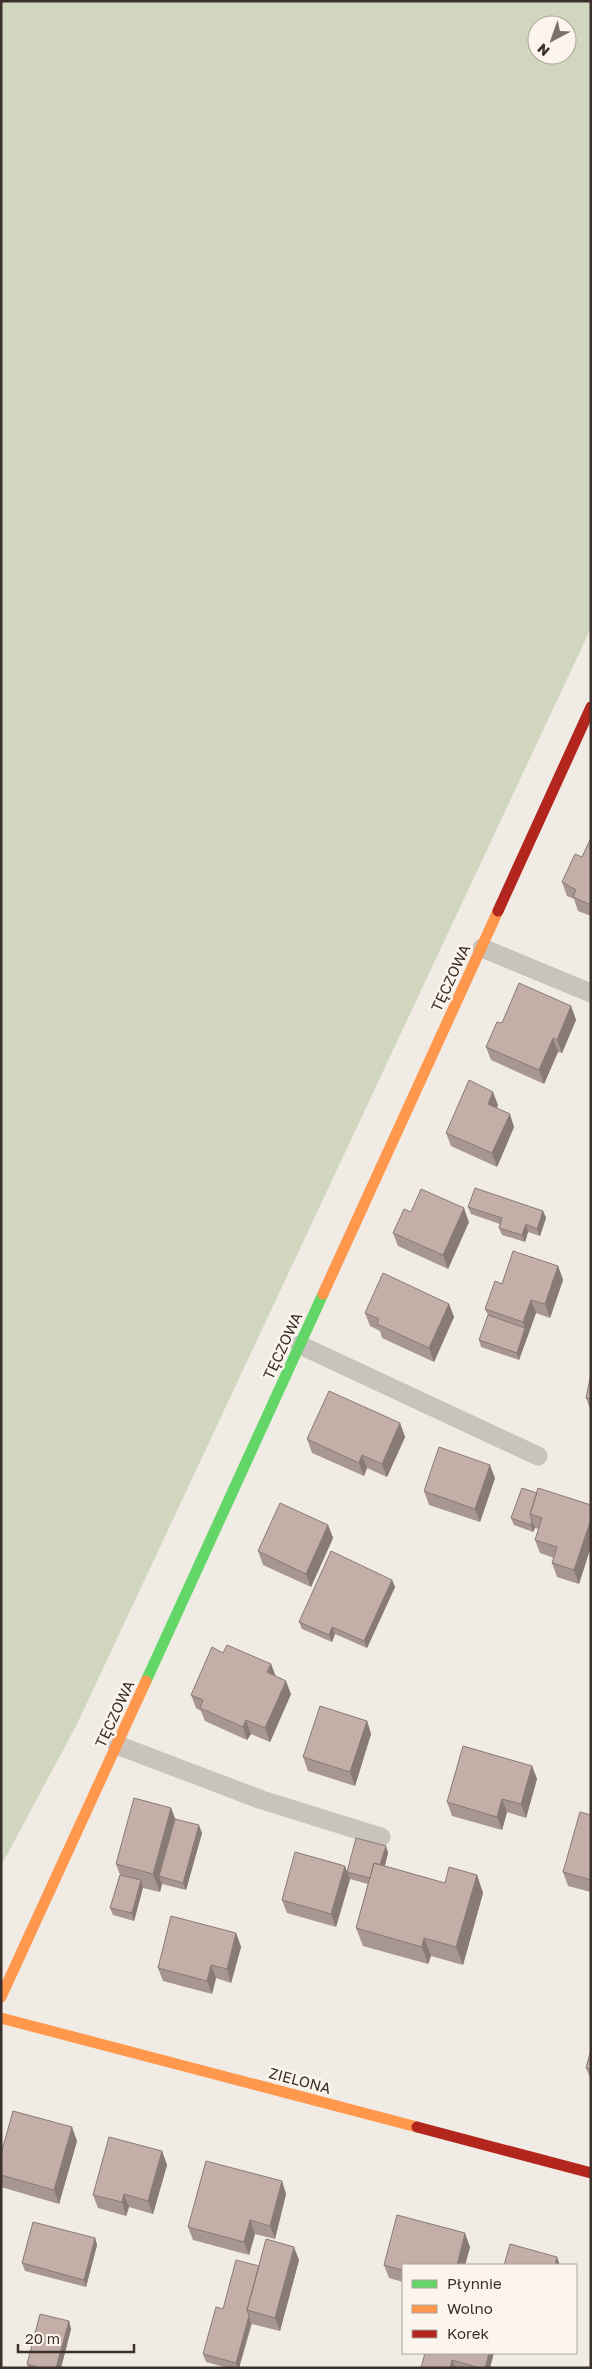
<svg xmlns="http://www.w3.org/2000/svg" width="592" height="2369" viewBox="0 0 592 2369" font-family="'Golos Text',sans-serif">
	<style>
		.green { fill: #d1d6bf; fill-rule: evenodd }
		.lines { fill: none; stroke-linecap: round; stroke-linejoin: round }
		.lane { stroke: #c9c3be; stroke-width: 19 }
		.fast { stroke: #63d668; stroke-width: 11 }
		.slow { stroke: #ff974d; stroke-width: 11 }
		.jam { stroke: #b3261e; stroke-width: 11 }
		.wall { fill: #a89690 }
		.shaded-wall { fill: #887a75 }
		.building { fill: #c3afa7; stroke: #887a75 }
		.labels { text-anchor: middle; stroke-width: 5; stroke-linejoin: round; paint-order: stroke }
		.street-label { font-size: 15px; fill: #3b302b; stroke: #fbf5ee }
	</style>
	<rect width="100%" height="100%" fill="#f0ebe5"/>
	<path class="green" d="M1,1H591V628L77,1724L1,1866ZM537,25H567V55H537Z"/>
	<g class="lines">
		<path class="lane" d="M482,948L591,993
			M300,1345L538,1456
			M117,1745L262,1800L381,1837"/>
		<path class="fast" d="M146,1681L323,1294"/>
		<path class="slow" d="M323,1294L498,911
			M1,1997L146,1681
			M1,2018L417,2127"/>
		<path class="jam" d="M498,911L591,707
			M417,2127L591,2173"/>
	</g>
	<path class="wall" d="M591,838V916L578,911L574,899L567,896L562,882L582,857Z
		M571,1006L576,1020L562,1053L558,1052L544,1084L491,1060L486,1047L502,1023Z
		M498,1105L497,1108L514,1127L497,1167L451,1146L446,1133Z
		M468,1207L543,1211L546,1218L540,1236L528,1232L525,1242L502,1235L499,1228L500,1224L471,1214Z
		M411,1212L469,1222L448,1269L398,1246L393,1233Z
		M558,1266L563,1280L550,1318L536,1313L519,1360L481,1347L479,1340L488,1315L485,1309L502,1284Z
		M449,1304L454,1317L434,1362L382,1338L380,1331L370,1326L365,1313Z
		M591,1374V1411L586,1398Z
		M400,1423L405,1437L387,1477L367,1468L364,1476L312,1453L307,1439Z
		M495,1478L480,1522L429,1505L424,1491Z
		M537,1493L591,1505L579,1584L557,1577L552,1563L554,1558L540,1553L535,1540L539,1529L535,1528L533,1532L514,1525L511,1518Z
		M328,1525L333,1538L311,1587L263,1565L258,1551Z
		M392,1580L395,1587L367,1648L335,1634L332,1642L302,1629L299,1622Z
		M223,1653L271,1664L275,1676L291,1694L270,1742L251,1734L247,1740L205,1721L201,1711L196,1708L191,1695Z
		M367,1721L371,1734L355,1786L308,1771L303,1757Z
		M532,1766L537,1779L526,1818L507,1812L502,1830L452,1816L447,1802Z
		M171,1808L175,1819L202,1833L186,1890L162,1884L160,1892L143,1888L134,1921L113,1915L110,1908L120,1875L116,1864Z
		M591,1815V1892L568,1886L563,1872Z
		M386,1846L388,1853L385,1866L445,1883L477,1875L483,1893L463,1965L431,1956L428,1964L363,1946L356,1928L368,1884L350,1879L336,1927L287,1913L282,1900L347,1872Z
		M236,1933L241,1947L231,1983L216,1978L212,1994L163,1981L158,1968Z
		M591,2050V2080L586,2068Z
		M77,2141L59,2204L1,2187V2154Z
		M162,2151L167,2165L153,2214L129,2207L126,2216L98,2208L93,2195Z
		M282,2181L286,2194L275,2239L255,2234L249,2255L193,2240L188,2227Z
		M95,2238L97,2245L86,2287L25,2271L22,2263Z
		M470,2247L465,2265H403V2282L389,2278L384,2265Z
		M299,2260L280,2331L252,2324L239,2368H228L206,2362L203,2354L223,2309L259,2266Z
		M69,2321L71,2329L61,2368H28L27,2364Z
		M425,2353L490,2368H456Z"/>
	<path class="shaded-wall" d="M571,1006L576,1020L562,1053L557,1040Z
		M553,1038L558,1052L544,1084L539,1070Z
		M493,1092L498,1105L492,1117L488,1104Z
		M510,1114L514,1127L497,1167L492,1153Z
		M464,1208L469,1222L448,1269L443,1255Z
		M543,1211L546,1218L540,1236L537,1229Z
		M526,1224L528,1232L525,1242L522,1235Z
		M558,1266L563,1280L550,1318L545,1304Z
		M531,1300L536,1313L519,1360L517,1353L525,1328L523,1322Z
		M449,1304L454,1317L434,1362L429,1348Z
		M400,1423L405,1437L387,1477L382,1464Z
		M362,1455L367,1468L364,1476L359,1463Z
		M490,1465L495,1478L480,1522L475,1509Z
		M591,1519V1547L579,1584L574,1570Z
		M532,1521L535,1528L533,1532L531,1525Z
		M328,1525L333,1538L311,1587L306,1574Z
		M392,1580L395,1587L367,1648L364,1641Z
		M332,1627L335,1634L332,1642L329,1635Z
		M271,1664L276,1677L267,1672Z
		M286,1681L291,1694L270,1742L265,1728Z
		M246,1720L251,1734L247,1740L243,1727Z
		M367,1721L371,1734L355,1786L350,1772Z
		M532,1766L537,1779L526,1818L521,1804Z
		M502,1799L507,1812L502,1830L497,1817Z
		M171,1808L178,1826L159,1876L162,1884L160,1892L153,1874Z
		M199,1825L202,1833L186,1890L183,1883Z
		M386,1846L388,1853L379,1887L376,1880Z
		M345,1866L350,1879L336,1927L331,1914Z
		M477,1875L483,1893L463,1965L456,1947Z
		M141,1880L143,1887L134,1921L132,1913Z
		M236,1933L241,1947L231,1983L227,1969Z
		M424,1938L431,1956L428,1964L422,1947Z
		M211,1965L216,1978L212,1994L207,1981Z
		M72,2127L77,2141L59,2204L54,2190Z
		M162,2151L167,2165L153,2214L148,2201Z
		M282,2181L286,2194L275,2239L270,2226Z
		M124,2194L129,2207L126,2216L122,2202Z
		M250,2220L255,2234L249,2255L244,2242Z
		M465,2233L470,2247L465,2265H457Z
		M95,2238L97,2245L86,2287L84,2280Z
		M294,2247L299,2260L280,2331L275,2318Z
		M557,2257L560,2265H555Z
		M249,2316L251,2323L239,2368H238L236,2363Z
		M69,2321L71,2329L61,2368H56Z
		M489,2353H494L490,2368H485Z
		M452,2360L455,2367V2368H450Z"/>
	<path class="building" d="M591,838V905L573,897L576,890L562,882L575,854L582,857Z
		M519,983L571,1006L557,1040L553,1038L539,1070L486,1047L497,1022L502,1023Z
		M469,1080L493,1092L488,1104L510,1114L492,1153L446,1133Z
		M475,1188L543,1211L537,1229L526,1224L522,1235L499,1228L502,1218L468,1207Z
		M421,1189L464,1208L443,1255L393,1233L404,1209L411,1212Z
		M513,1251L558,1266L545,1304L531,1300L523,1322L485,1309L495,1281L502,1284Z
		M383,1273L449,1304L429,1348L377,1324L379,1319L365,1313Z
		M488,1315L525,1328L517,1353L479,1340Z
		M591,1374V1399L586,1398Z
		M329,1391L400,1423L382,1464L362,1455L359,1463L307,1439Z
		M439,1447L490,1465L475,1509L424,1491Z
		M522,1488L537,1493L530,1514L532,1521L531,1525L511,1518Z
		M538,1488L591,1505V1519L574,1570L552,1563L557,1547L535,1540L542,1518L530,1514Z
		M280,1503L328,1525L306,1574L258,1551Z
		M331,1551L392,1580L364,1641L332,1627L329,1635L299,1622Z
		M227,1645L271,1664L267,1672L286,1681L265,1728L246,1720L243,1727L200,1708L203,1700L191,1695L212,1647L223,1653Z
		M320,1706L367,1721L350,1772L303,1757Z
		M463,1746L532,1766L521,1804L502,1799L497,1817L447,1802Z
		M134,1798L171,1808L153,1874L116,1864Z
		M580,1812L591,1815V1880L563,1872Z
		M175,1819L199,1825L183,1883L159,1876Z
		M356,1838L386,1846L380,1865L374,1863L370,1878L347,1872Z
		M295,1852L345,1866L331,1914L282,1900Z
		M374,1863L445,1883L449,1867L477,1875L456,1947L424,1938L422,1947L356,1928Z
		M120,1875L141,1880L132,1913L110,1908Z
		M171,1916L236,1933L227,1969L211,1965L207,1981L158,1968Z
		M591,2050V2069L586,2068Z
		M13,2111L72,2127L54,2190L1,2175V2154Z
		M109,2137L162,2151L148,2201L124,2194L122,2202L93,2195Z
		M206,2161L282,2181L270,2226L250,2220L244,2242L188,2227Z
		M397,2215L465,2233L457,2265H403V2273L402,2272V2270L384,2265Z
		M33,2222L95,2238L84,2280L22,2263Z
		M266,2239L294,2247L275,2318L247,2310Z
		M510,2244L557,2257L555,2265H504Z
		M236,2260L259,2266L247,2310L249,2316L236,2363L203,2354L216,2307L223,2309Z
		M40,2314L69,2321L56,2368H41L27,2364Z
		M425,2353H489L485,2368H480L452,2360L450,2368H421Z"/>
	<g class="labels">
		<g class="street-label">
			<text transform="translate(451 978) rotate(-65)" y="5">TĘCZOWA</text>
			<text transform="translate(283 1346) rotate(-65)" y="5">TĘCZOWA</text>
			<text transform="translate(115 1714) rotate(-65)" y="5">TĘCZOWA</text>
			<text transform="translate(300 2081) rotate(15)" y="5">ZIELONA</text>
		</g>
	</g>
	<rect width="592" height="2369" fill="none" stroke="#3b302b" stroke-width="5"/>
	<rect x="402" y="2264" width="175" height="90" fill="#fbf5ee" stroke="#aea6a0"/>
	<rect x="412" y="2280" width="25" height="8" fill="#63d668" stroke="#aea6a0"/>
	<text x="447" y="2289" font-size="15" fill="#3b302b">Płynnie</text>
	<rect x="412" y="2305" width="25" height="8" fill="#ff974d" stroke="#aea6a0"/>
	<text x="447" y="2314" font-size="15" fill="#3b302b">Wolno</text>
	<rect x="412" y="2330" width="25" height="8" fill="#b3261e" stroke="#aea6a0"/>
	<text x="447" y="2339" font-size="15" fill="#3b302b">Korek</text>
	<g transform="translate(552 40) rotate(221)"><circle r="24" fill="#fbf5ee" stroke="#aea6a0"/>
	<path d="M0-4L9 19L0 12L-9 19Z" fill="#7a716c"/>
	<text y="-8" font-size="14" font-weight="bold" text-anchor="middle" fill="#3b302b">N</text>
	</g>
	<path d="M18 2344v8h116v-8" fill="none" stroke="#3b302b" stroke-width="2.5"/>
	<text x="25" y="2344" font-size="15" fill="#3b302b" stroke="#fbf5ee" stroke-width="4" paint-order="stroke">20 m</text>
</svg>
